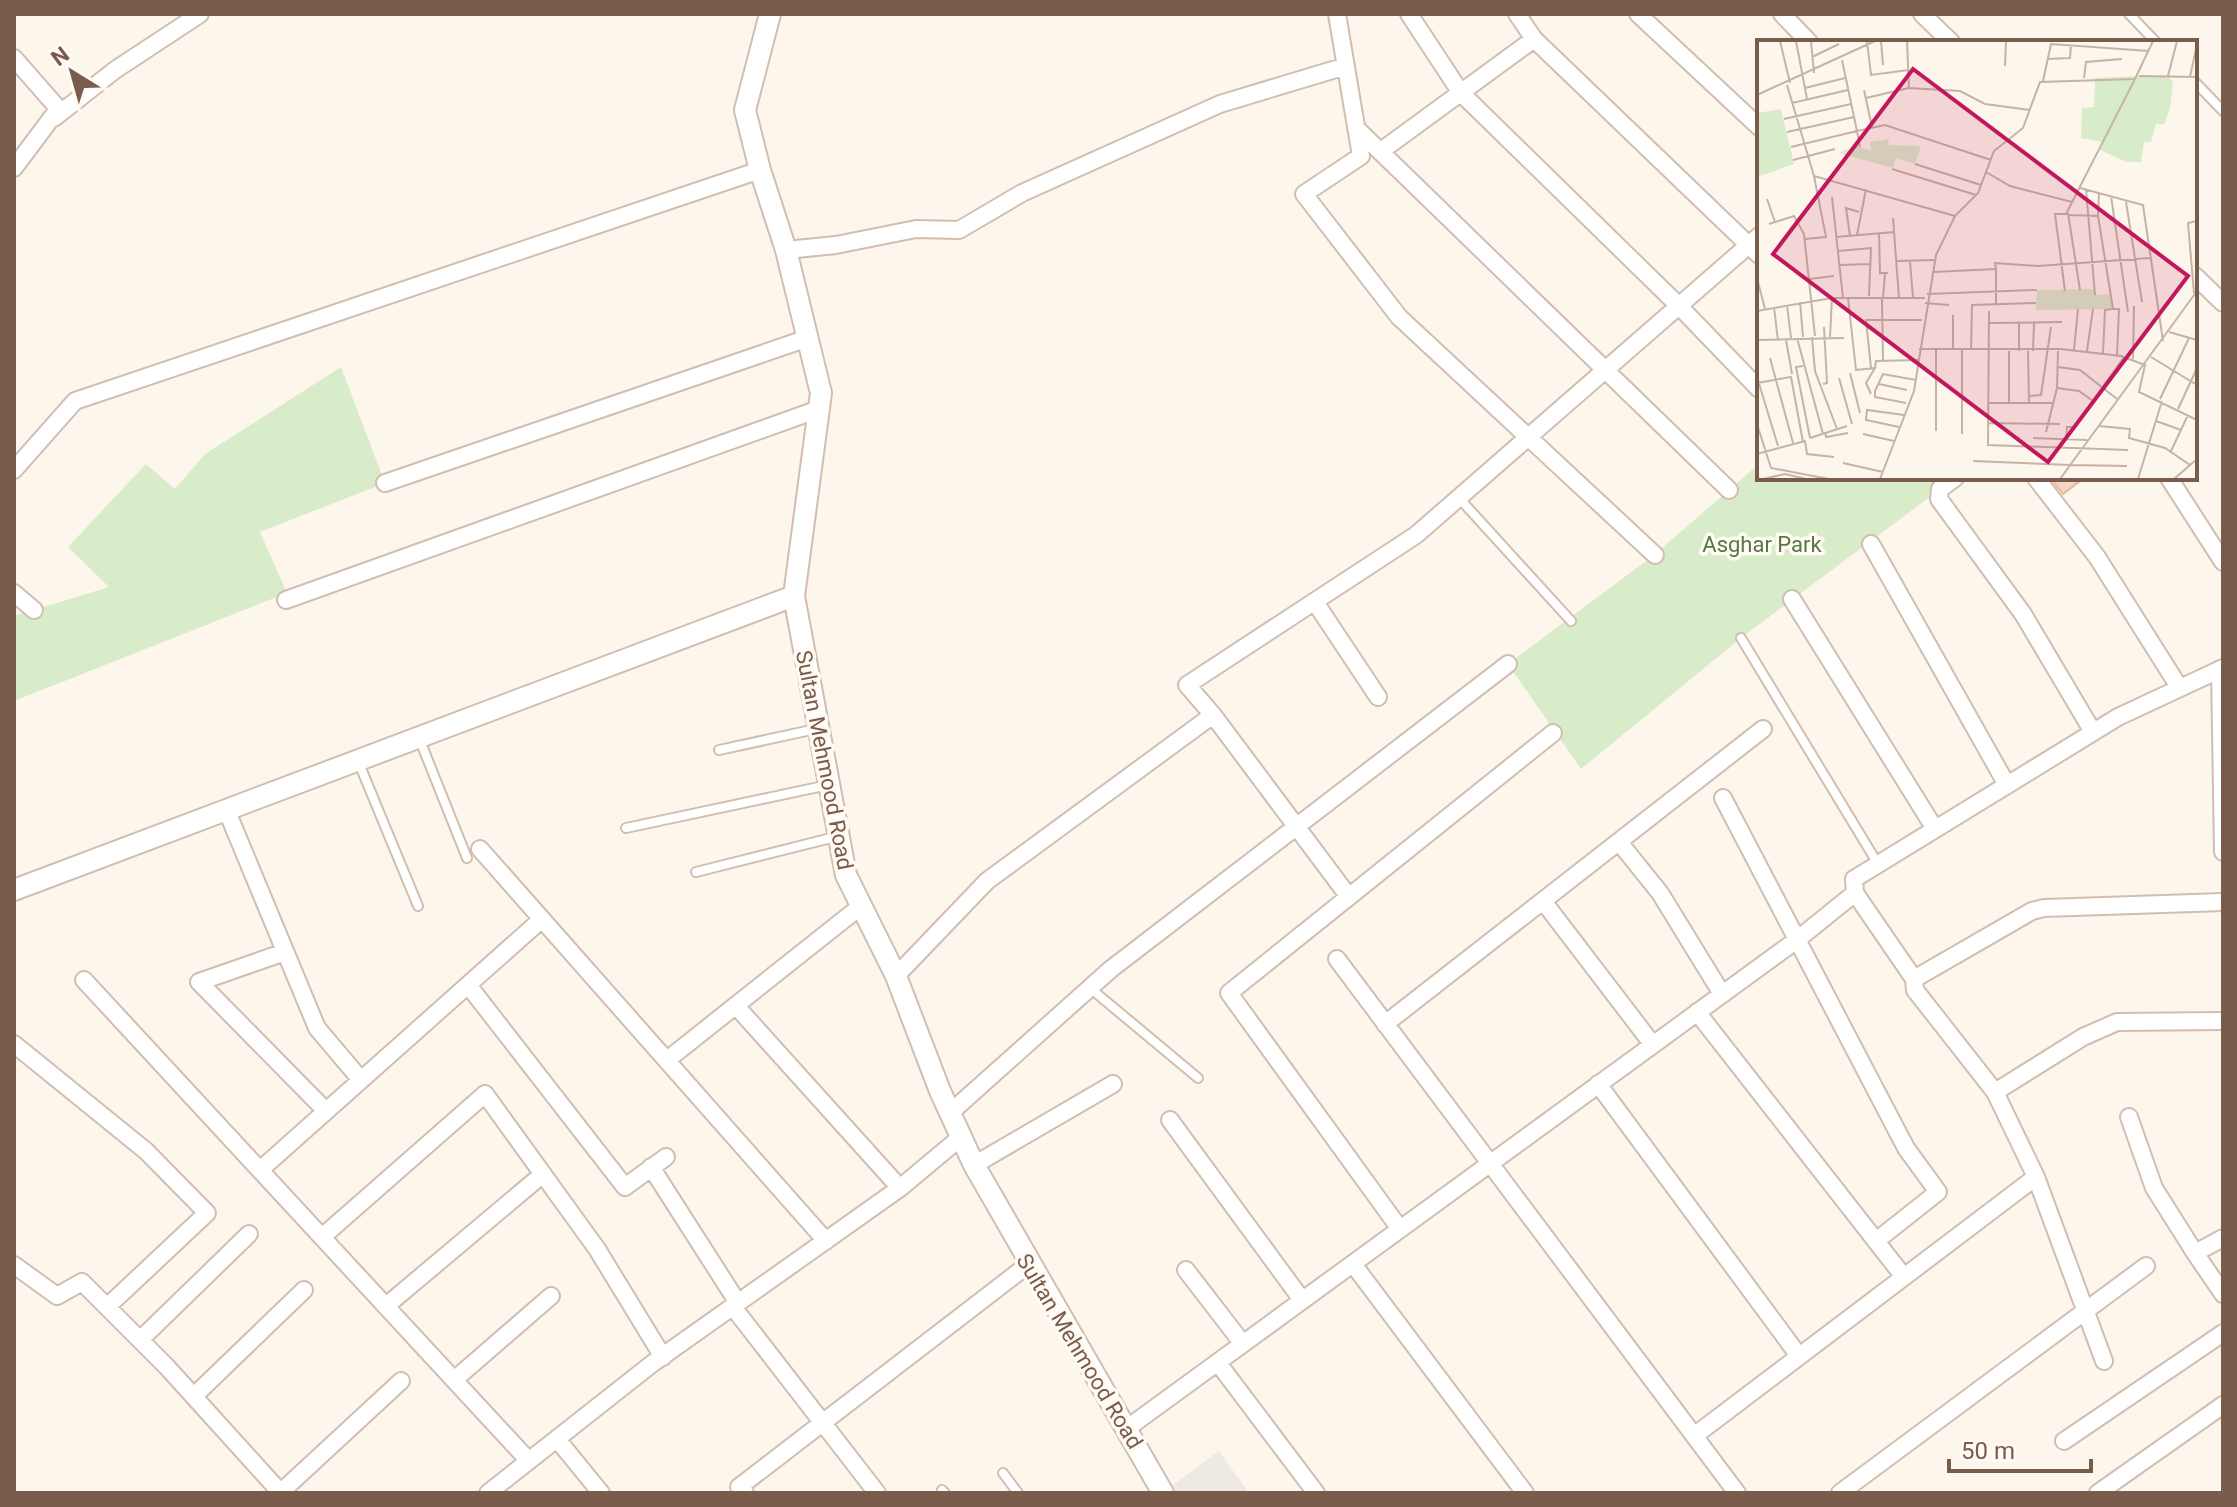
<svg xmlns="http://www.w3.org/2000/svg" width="2237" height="1507" viewBox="0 0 2237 1507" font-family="Roboto,sans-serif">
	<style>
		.industrial { fill: #efe9e4 }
		.green { fill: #d8ecc9 }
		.building { fill: #f3d5c3; stroke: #e6bba3; stroke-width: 2 }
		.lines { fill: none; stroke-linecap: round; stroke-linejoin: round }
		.service-casing { stroke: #d1beb0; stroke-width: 12 }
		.minor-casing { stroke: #d1beb0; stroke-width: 20 }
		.tertiary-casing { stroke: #d1beb0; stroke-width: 24 }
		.service { stroke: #fff; stroke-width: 8 }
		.minor { stroke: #fff; stroke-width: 16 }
		.tertiary { stroke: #fff; stroke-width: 20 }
		.labels { text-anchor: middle; stroke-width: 7; stroke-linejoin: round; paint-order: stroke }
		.park-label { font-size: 22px; fill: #537a41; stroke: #fffaf3 }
		.street-label { font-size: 22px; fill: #7a5c4d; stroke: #fffaf3 }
		.inset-road { fill: none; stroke: #c5b3a7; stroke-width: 2 }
		.view { fill: #c2185b; fill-opacity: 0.15; stroke: #c2185b; stroke-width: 4 }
		.inset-edge { fill: none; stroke: #7a5c4d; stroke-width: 4 }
	</style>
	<rect width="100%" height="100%" fill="#fdf6ec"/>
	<path class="industrial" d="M1219,1451L1249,1493H1171L1169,1488Z"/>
	<path class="green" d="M341,367L385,483L260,532L287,593L14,701V616L109,587L68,547L146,464L175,489L205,454Z
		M1759,464V478H1955L1741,638L1581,769L1508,664L1654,555Z"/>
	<path class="building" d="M2050,478H2084L2063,494Z"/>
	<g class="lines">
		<g class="service-casing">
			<path id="service" d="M2129,14L2156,42
				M2195,82L2223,111
				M1459,498L1571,621
				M1741,638L1878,864
				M419,738L467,858
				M719,750L816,729
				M358,761L418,906
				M626,828L828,785
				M696,872L839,836
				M1090,988L1198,1078
				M1003,1473L1018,1493
				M942,1490L945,1493"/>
		</g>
		<g class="minor-casing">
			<path id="minor" d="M1337,14L1361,156L1304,194L1399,317L1655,555
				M1409,14L1461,93L1679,306L1759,389
				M1638,14L1759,127
				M1782,14L1809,42
				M1922,14L1951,42
				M1534,39L1759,255
				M14,58L56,106V112L14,168
				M54,118L115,70L200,14
				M1356,128L1729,490
				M1381,151L1534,39L1517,14
				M786,250L836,245L916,229L959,230L1022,193L1220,104L1346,66
				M2195,276L2223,303
				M14,470L75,401L760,170
				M1955,478L1940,489L1939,499L2023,614L2093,732
				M2036,478L2097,557L2179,687
				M2169,478L2223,562
				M385,483L808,338
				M1871,544L2007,785
				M14,593L34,610
				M1792,599L1935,829
				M286,600L819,409
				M1315,602L1378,697
				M2220,669L2223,852
				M1213,715L1349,897
				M1723,798L1906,1148L1938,1192L1876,1241
				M226,809L317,1028L361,1080
				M1619,842L1660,893L1722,994
				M480,849L826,1241
				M1855,893L1914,979L1915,990L1995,1092L2036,1177L2104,1361
				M1543,901L1653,1045
				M285,952L199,982L326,1111
				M1337,959L1737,1493
				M896,976L987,881L1213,715L1187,685L1416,535L1759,236
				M1914,979L2032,911L2044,908L2223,902
				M84,980L529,1461
				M468,985L625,1187L666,1157
				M736,1006L900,1188
				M1697,1012L1904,1277
				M1385,1024L1763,729
				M14,1044L146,1151L207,1213L108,1306
				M667,1060L861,906
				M1598,1084L1799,1356
				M1995,1092L2083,1037L2117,1022L2223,1021
				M951,1112L1111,969L1508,664
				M2129,1117L2154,1188L2195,1253
				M1170,1120L1302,1300
				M974,1165L1113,1084
				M651,1167L738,1303
				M260,1170L542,919
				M1400,1229L1229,993L1553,733
				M322,1237L485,1094L597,1249L663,1357
				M2223,1238L2195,1253L2223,1294
				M1353,1264L1525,1493
				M14,1265L57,1296L82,1282L167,1367L281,1493
				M1186,1270L1243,1344
				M386,1306L543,1174
				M733,1307L877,1493
				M141,1339L249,1234
				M1218,1363L1316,1493
				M454,1380L551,1296
				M194,1396L304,1290
				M1126,1429L1798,939L1855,893L1854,879L2118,717L2223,668
				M1694,1436L2036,1177
				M557,1439L601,1493
				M2064,1441L2223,1333
				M281,1492L401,1381
				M488,1493L653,1363L900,1188L961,1137
				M745,1493L739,1487L1029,1264
				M1840,1493L2146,1266
				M2098,1493L2223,1405"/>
		</g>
		<g class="tertiary-casing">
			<path id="tertiary" d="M770,14L745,110L760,170L786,250L821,393L794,596L846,875L896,976L940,1091L974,1165L1163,1493
				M14,890L794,596"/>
		</g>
		<use href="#service" class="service"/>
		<use href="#minor" class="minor"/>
		<use href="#tertiary" class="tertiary"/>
	</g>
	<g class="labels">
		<g class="park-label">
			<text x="1762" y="552">Asghar Park</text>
		</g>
		<g class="street-label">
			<text transform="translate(825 760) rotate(79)" y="8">Sultan Mehmood Road</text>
			<text transform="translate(1080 1351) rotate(59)" y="8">Sultan Mehmood Road</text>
		</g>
	</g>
	<g transform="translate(1757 40)">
		<rect width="440" height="440" fill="#fdf6ec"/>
		<path d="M382,36H411L416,42L413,68L407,85L399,83L394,102H387L384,122H369L343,110L346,102L324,98L325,68L337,67L338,38ZM24,69L37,124L0,137V73ZM131,99L132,105L164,106L158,124L139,118L136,128L81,113L100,106L114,111L113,102ZM336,249L337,255L354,254L356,269L279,270L280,250Z" fill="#d8ecc9"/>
		<path class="inset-road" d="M23,1L33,43M39,1L50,59M54,1L57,33M110,1L114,35L152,30M124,1L126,25M55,17L82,4M290,19L313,18L314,5M248,26L249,1M382,36L440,37M411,36L420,1M433,37L440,4M327,38L329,22L365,19M286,41L294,4L392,11M30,45L57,136L198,176M48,48L88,38M152,48L203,51L228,64L273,70M107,50L115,87M0,55L118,1M109,58L152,48L150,1M35,63L91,50M27,79L94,64M30,92L97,77M34,107L100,91L85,20M103,107L100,91L128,85L234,120M36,120L78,109M158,124L224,145M135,129L219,155M229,132L253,146L315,162M323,148L386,165L406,301M329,149L338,255M354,156L371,272M75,157L86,258M10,159L18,182M369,162L385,262M311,173L323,250M312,175L341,176L342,152M341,176L356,269L348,270L346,313M136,178L142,258M12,184L37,176L47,194L58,296M122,193L123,233H131M100,195L109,149M93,196L89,168L102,172M79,197L137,192M48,199L69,197L57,136M81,211L114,208L112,256M140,221L177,220M153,221L156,258M82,225L114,224M176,232L239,229L238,223L281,226L393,218M0,238L8,269M52,239L77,236M308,251L298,174H309L378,39M437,253L431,183L440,181M170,254L280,250M91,258L99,330L118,328L119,321L161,320M125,258L126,321M126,258L128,233M43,262L46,297M168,263L192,265M239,264V229M30,265L34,298M17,267L21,301M356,269H362L360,315M0,271L75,258H168M232,271L231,405L371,410M231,283L305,282M262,283V311M412,292L440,300M55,297L58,331L80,389M73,297L75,258M40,298L66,394M0,300L87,298M29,300L35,334M162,309H303L364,316L388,325L382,352L440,380M196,309V275M179,310V391M214,310L215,265L279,263M317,310L321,269M271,311L272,363M276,311L277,283M330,311L336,269M394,317L440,345M13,318L36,403M376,319L377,266M46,326L39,327L53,398M301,327L323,330L360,359M114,328L109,280H165M93,333L103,373M0,337L21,406M82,338L95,384M0,343L34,337L46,402M66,344L70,343L67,287M122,344L150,350M300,348L322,351L336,361M114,354L109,343L118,328M272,356L284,355L294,287M403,359L432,298M149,363L118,357V351L126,334L159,340M231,363H297M252,363V311M421,369L440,328M399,381L424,390M231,383L303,384M0,384L14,428L72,439M342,386L373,389L372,398L408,408L433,425M142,387L109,380L110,370L147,375M68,392L69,397L91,393M289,392L300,348L301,311M106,394L137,401M205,394V310M53,398L90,386M276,398L330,400M309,399L310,387H317L367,317M414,411L431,375M0,414L48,401L50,414L77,417M216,421L314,425M86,423L126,432M313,425L370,426M6,439L28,434L49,439M123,439L157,351L179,215L198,176L221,153L237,111L266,88L283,42L378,39L396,1M303,439L440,251M381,439L405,361M417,439L440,419"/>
		<path class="view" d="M156,29L431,236L291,422L16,214Z"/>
		<rect width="440" height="440" class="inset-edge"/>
	</g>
	<rect width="2237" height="1507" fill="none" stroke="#7a5c4d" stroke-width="32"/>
	<g transform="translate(72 72) rotate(323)" stroke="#fffaf3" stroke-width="6" paint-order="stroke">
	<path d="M0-6L14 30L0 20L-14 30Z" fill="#7a5c4d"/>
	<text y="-12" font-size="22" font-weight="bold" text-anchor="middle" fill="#7a5c4d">N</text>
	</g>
	<path d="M1949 1459v12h142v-12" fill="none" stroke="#7a5c4d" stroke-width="4"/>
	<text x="1961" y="1459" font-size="24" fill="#7a5c4d" stroke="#fffaf3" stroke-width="6" paint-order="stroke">50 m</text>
</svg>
